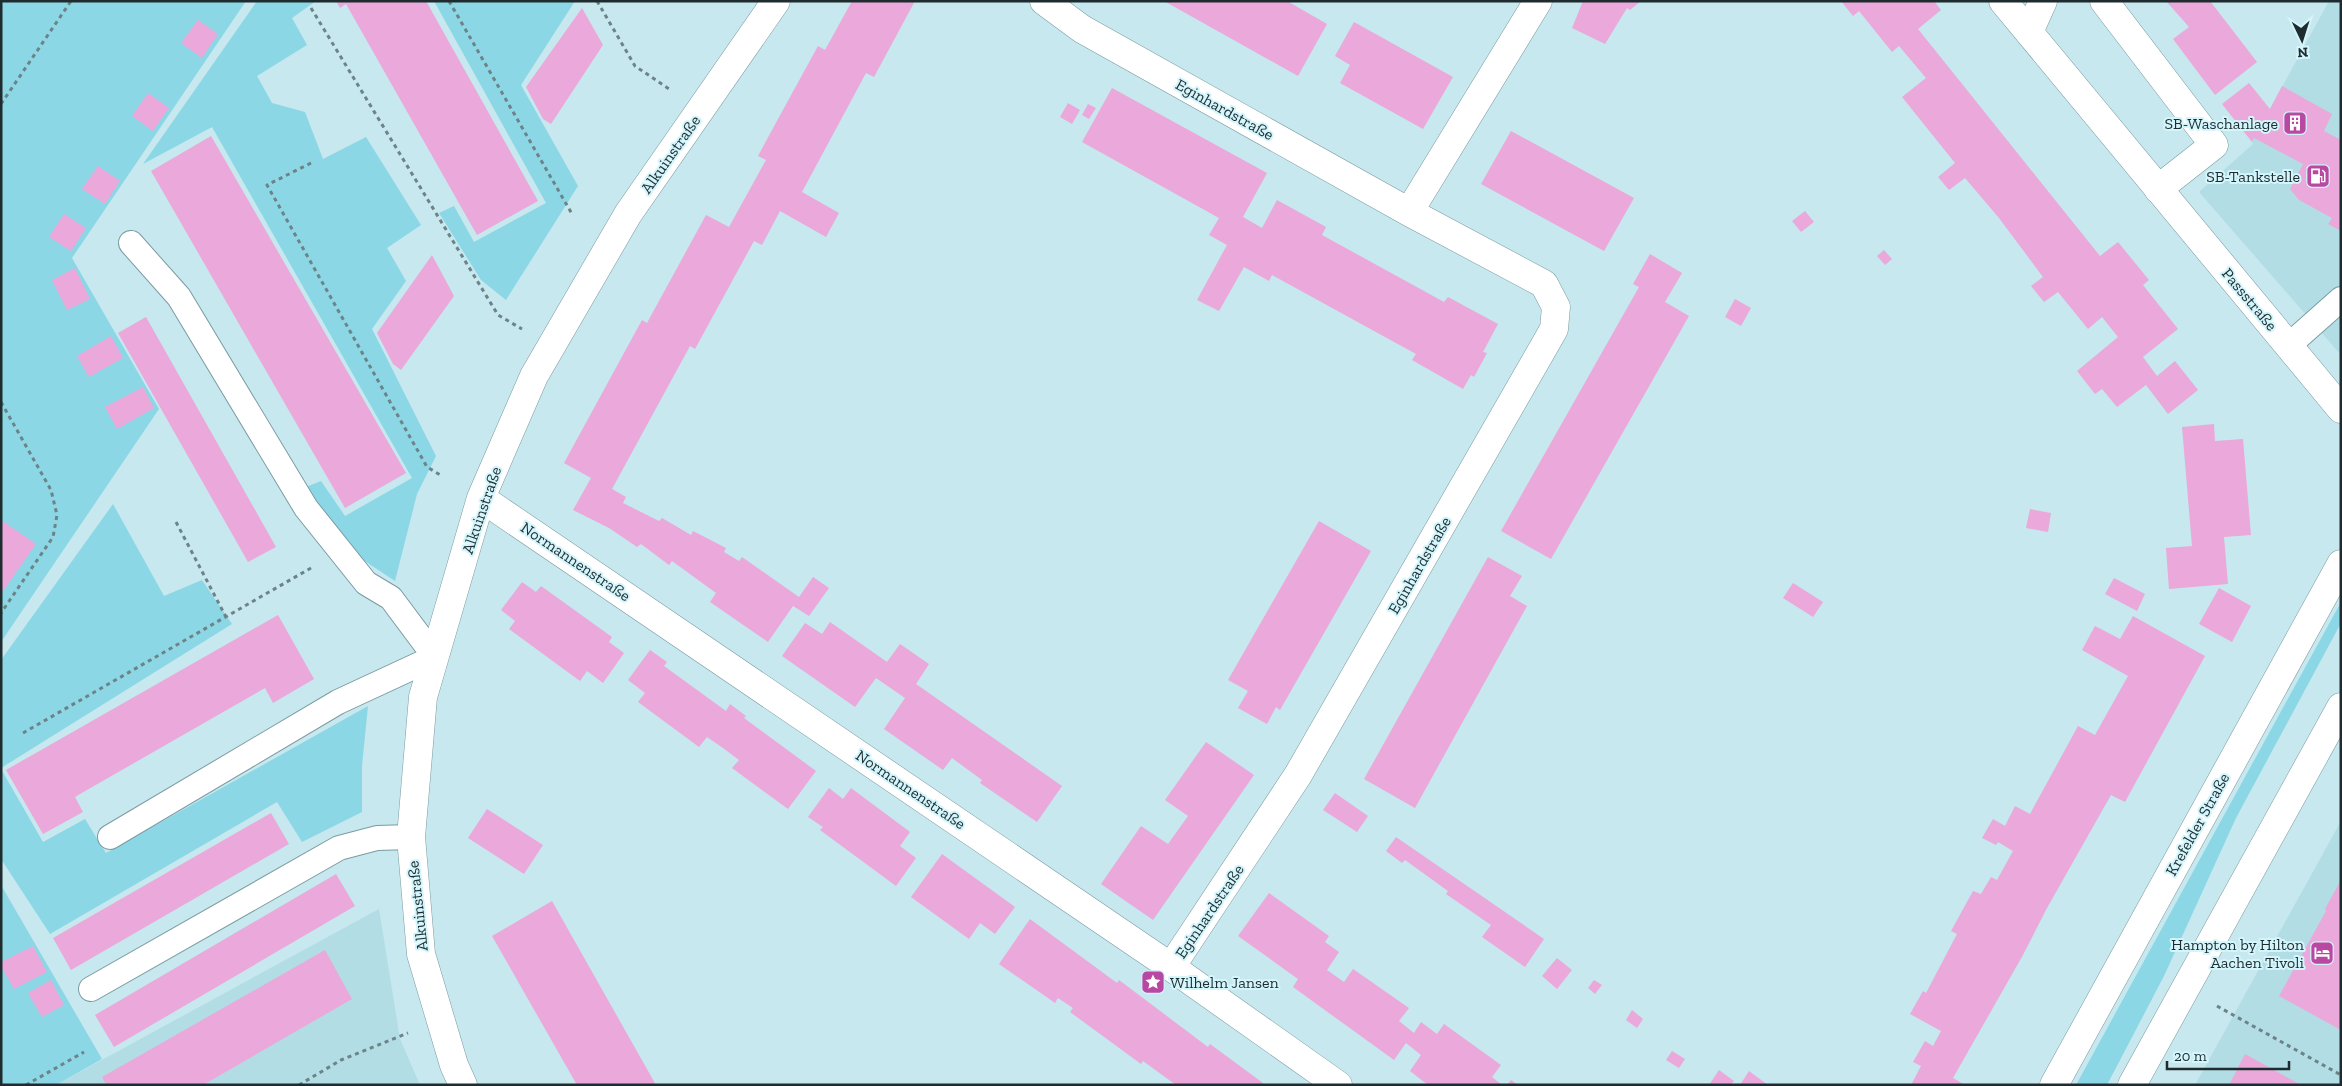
<svg xmlns="http://www.w3.org/2000/svg" width="2342" height="1086" viewBox="0 0 2342 1086" font-family="'Zilla Slab',serif">
	<style>
		.built { fill: #b2dde5 }
		.green { fill: #8cd7e5 }
		.building { fill: #eba8da }
		.lines { fill: none; stroke-linecap: round; stroke-linejoin: round }
		.lane-casing { stroke: #7b9ba1; stroke-width: 26 }
		.street-casing { stroke: #7b9ba1; stroke-width: 29 }
		.secondary-casing { stroke: #7b9ba1; stroke-width: 29 }
		.primary-casing { stroke: #7b9ba1; stroke-width: 29 }
		.path { stroke: #6c8387; stroke-width: 3; stroke-dasharray: 4 4; stroke-linecap: butt }
		.lane { stroke: #fff; stroke-width: 24 }
		.street { stroke: #fff; stroke-width: 28 }
		.secondary { stroke: #fff; stroke-width: 28 }
		.primary { stroke: #fff; stroke-width: 28 }
		.labels { text-anchor: middle; stroke-width: 4; stroke-linejoin: round; paint-order: stroke }
		.street-label { font-size: 16px; fill: #1f2c2f; stroke: #d3f5fc }
		.poi-label { font-size: 16px; fill: #1f2c2f; stroke: #d3f5fc; text-anchor: end }
	</style>
	<rect width="100%" height="100%" fill="#c6e8ee"/>
	<path class="built" d="M2329,1H2341V355L2199,192L2253,144L2252,142Z
		M2341,821V1085H2195Z
		M379,909L400,1039L420,1085H56Z"/>
	<path class="green" d="M1,1H246L72,258L159,409L1,642Z
		M257,1H316L292,18L307,45L257,76L272,103L305,112L323,159L366,137L421,225L387,248L406,281L372,329L436,456L417,494L395,581L348,550L306,487L321,481L345,516L412,478L212,127L143,164Z
		M434,1H575L521,85L578,186L506,300L481,280L439,213L454,206L474,242L546,203Z
		M113,504L164,596L202,580L232,624L1,768V660Z
		M2341,602V623L2236,818L2164,976L2107,1085H2076Z
		M368,706L362,766V812L302,842L277,802L50,934L1,859V769L43,842L85,819L106,853Z
		M1,885L102,1059L56,1085H1Z"/>
	<path class="building" d="M336,1H426L538,201L477,235L346,4L340,8Z
		M852,1H915L874,77L866,73L802,192L839,213L826,237L780,211L762,245L754,241L695,349L690,346L612,489L626,497L623,503L659,521L662,518L691,535L693,531L726,548L724,552L739,561L742,557L799,597L813,577L829,588L809,616L793,606L768,642L710,602L716,593L672,561L669,565L641,544L637,547L609,528L573,510L591,478L564,463L642,320L647,323L706,215L729,227L766,160L758,156L778,119L818,46L825,50Z
		M1164,1H1287L1327,24L1298,76Z
		M1583,1H1641L1630,10L1627,8L1605,44L1572,28Z
		M1841,1H1934L1941,10L1918,29L2100,256L2118,242L2149,280L2143,285L2178,329L2143,357L2157,376L2175,361L2198,390L2168,414L2146,385L2117,407L2102,389L2095,394L2077,371L2118,337L2102,317L2088,329L2058,292L2044,302L2031,286L2043,277L1999,218L1965,178L1949,190L1938,177L1955,163L1902,97L1926,78L1899,46L1892,52L1859,11L1853,16Z
		M2166,1H2210L2257,62L2215,95L2173,39L2189,27Z
		M582,8L603,45L551,124L543,119L526,87Z
		M198,20L218,34L202,58L181,43Z
		M1354,22L1453,77L1423,129L1340,83L1350,65L1335,56Z
		M2249,83L2270,109L2282,86L2332,114L2324,131L2341,140V231L2328,224L2332,218L2299,200L2290,189L2303,164L2254,138L2252,142L2222,104Z
		M1112,88L1267,173L1243,217L1262,228L1277,200L1326,227L1322,235L1444,302L1448,297L1498,324L1483,352L1487,353L1474,377L1471,375L1463,389L1412,360L1416,354L1272,275L1269,281L1244,267L1219,311L1197,300L1227,245L1209,235L1219,218L1082,142Z
		M148,93L169,108L153,131L132,116Z
		M1068,103L1080,110L1072,124L1060,117Z
		M1088,104L1096,108L1089,119L1082,115Z
		M1511,131L1634,198L1604,251L1481,184Z
		M211,136L406,473L345,508L151,171Z
		M98,166L120,181L105,204L82,189Z
		M1805,211L1814,222L1801,232L1792,221Z
		M64,214L86,228L71,251L49,237Z
		M1884,250L1892,259L1885,265L1877,256Z
		M1650,254L1682,273L1665,302L1689,316L1551,559L1501,531L1639,287L1633,284Z
		M432,255L454,296L401,370L393,364L377,333Z
		M75,268L90,299L67,310L52,280Z
		M1735,299L1751,308L1741,326L1725,317Z
		M146,317L276,547L248,562L118,333Z
		M111,336L123,358L89,377L77,356Z
		M143,387L154,408L117,429L105,407Z
		M2214,424L2215,441L2243,439L2251,535L2224,537L2228,584L2169,589L2166,548L2192,546L2182,427Z
		M2030,509L2051,513L2048,532L2026,528Z
		M1,520L36,544L1,594Z
		M1319,521L1371,551L1280,710L1276,707L1267,724L1238,708L1248,691L1228,680Z
		M1488,557L1522,576L1510,596L1527,606L1415,808L1364,779Z
		M2114,578L2145,594L2137,611L2105,594Z
		M522,582L536,592L541,586L612,637L609,642L624,653L603,683L587,671L580,681L509,629L515,621L501,610Z
		M1793,583L1823,602L1813,617L1783,598Z
		M2219,588L2251,606L2232,642L2199,624Z
		M278,615L314,679L273,703L265,688L80,794L75,797L83,812L43,834L6,770Z
		M2133,616L2205,656L2125,802L2111,795L2047,908L2023,955L1953,1078L1965,1085H1911L1921,1066L1913,1062L1925,1041L1933,1046L1941,1031L1910,1014L1923,991L1926,993L1957,934L1951,931L1973,891L1981,894L1991,877L1997,880L2013,851L1998,842L1996,845L1982,838L1993,819L2005,826L2015,806L2030,814L2078,726L2095,735L2128,676L2082,650L2095,626L2120,639Z
		M830,622L887,662L900,644L929,664L916,684L1062,786L1037,822L980,783L982,780L952,758L943,770L884,729L905,698L876,678L855,707L782,656L805,623L822,634Z
		M650,650L667,662L664,666L726,711L730,704L746,716L744,718L816,771L788,809L732,768L739,760L723,748L707,737L699,747L638,702L645,693L628,680Z
		M1206,742L1254,775L1153,920L1101,884L1141,826L1168,844L1188,816L1165,800Z
		M829,788L843,799L851,788L910,832L900,846L916,858L896,886L820,830L823,827L808,817Z
		M1335,793L1368,816L1357,832L1323,810Z
		M487,809L543,845L524,874L468,838Z
		M271,813L289,844L71,970L53,938Z
		M1396,837L1544,939L1525,967L1482,937L1491,925L1446,894L1448,891L1405,860L1402,863L1386,851Z
		M942,854L1015,907L995,934L980,923L969,939L911,897Z
		M336,874L355,906L114,1047L95,1015Z
		M2341,880V1030L2279,996L2326,911L2325,909Z
		M1269,893L1329,936L1325,942L1339,952L1327,970L1344,982L1353,969L1409,1008L1399,1021L1414,1033L1421,1022L1437,1034L1444,1024L1501,1065L1492,1077L1502,1085H1428L1410,1071L1421,1055L1406,1043L1394,1060L1293,987L1298,979L1238,936Z
		M552,901L656,1085H577L492,936Z
		M1030,919L1117,983L1119,980L1208,1047L1210,1044L1263,1083L1262,1085H1176L1143,1061L1141,1064L1070,1012L1073,1008L1058,998L1055,1003L999,964Z
		M33,946L47,972L14,989L1,966V962Z
		M325,950L352,999L203,1085H106L102,1077Z
		M1557,958L1572,970L1557,989L1542,976Z
		M51,980L64,1005L42,1017L28,993Z
		M1594,980L1602,985L1595,994L1588,988Z
		M1632,1010L1643,1019L1637,1028L1626,1020Z
		M1672,1051L1685,1059L1679,1068L1666,1060Z
		M2245,1054L2301,1085H2229Z
		M1719,1070L1734,1081L1731,1085H1709Z
		M1749,1071L1768,1085H1740Z
		M1511,1080L1518,1085H1507Z"/>
	<g class="lines">
		<g class="lane-casing">
			<path id="lane" d="M2288,346L2341,299
				M110,837L338,702L435,657L391,598L366,583L306,508L179,297L131,243
				M91,989L339,848L377,838L411,837"/>
		</g>
		<g class="street-casing">
			<path id="street" d="M1044,1L1082,29L1409,212L1544,284L1556,307L1554,329L1298,775L1171,967
				M2104,1L2214,145L2158,189
				M2029,32L2043,1
				M1409,212L1538,1
				M481,498L1171,967L1338,1085
				M463,1085L454,1065L421,954L411,837L423,697L481,498L534,376L628,214L776,1"/>
		</g>
		<g class="secondary-casing">
			<path id="secondary" d="M2003,1L2341,409"/>
		</g>
		<g class="primary-casing">
			<path id="primary" d="M2054,1085L2341,564
				M2132,1085L2341,707"/>
		</g>
		<path class="path" d="M449,1L572,214
			M597,1L635,66L672,91
			M311,8L498,315L522,329
			M1,104L71,1
			M311,163L267,185L427,467L442,476
			M1,402L51,490L57,515L53,537L1,613
			M176,522L226,617
			M23,733L311,568
			M2217,1006L2341,1075
			M26,1085L84,1052
			M299,1085L341,1060L408,1033"/>
		<use href="#lane" class="lane"/>
		<use href="#street" class="street"/>
		<use href="#secondary" class="secondary"/>
		<use href="#primary" class="primary"/>
	</g>
	<defs>
		<g id="building-square" transform="scale(1.25)"><rect x="-9" y="-9" width="18" height="18" rx="4" fill="#b948a3" stroke="#d3f5fc"/><path d="M-4-6H4V6H1V3H-1V6H-4ZM-2.5-4.3h1.7v1.8h-1.7ZM.8-4.3h1.7v1.8H.8ZM-2.5-1h1.7V.8h-1.7ZM.8-1h1.7V.8H.8Z" fill="#fff"/></g>
		<g id="fuel-square" transform="scale(1.25)"><rect x="-9" y="-9" width="18" height="18" rx="4" fill="#b948a3" stroke="#d3f5fc"/><path d="M-5.5-6h7V0h2V4h1.3V-2.5L3-4.5l.8-.8L6-3V5H2.5V1h-1V6h-7ZM-4.2-4.7v3.2H.2V-4.7Z" fill="#fff"/></g>
		<g id="hotel-square" transform="scale(1.25)"><rect x="-9" y="-9" width="18" height="18" rx="4" fill="#b948a3" stroke="#d3f5fc"/><path d="M-6-4.5h1.5V1H6V5H4.5V3h-9V5H-6ZM-4 0a1.8 1.8 0 1 1 3.6 0ZM.5 0V-2.5h3Q6-2.5 6 0Z" fill="#fff"/></g>
		<g id="sight-square" transform="scale(1.25)"><rect x="-9" y="-9" width="18" height="18" rx="4" fill="#b948a3" stroke="#d3f5fc"/><path d="M0-6L1.8-2.2L6-1.7L2.9 1.2L3.7 5.4L0 3.3L-3.7 5.4L-2.9 1.2L-6-1.7L-1.8-2.2Z" fill="#fff"/></g>
	</defs>
	<g fill-rule="evenodd">
		<use href="#building-square" x="2295" y="123"/>
		<use href="#fuel-square" x="2318" y="176"/>
		<use href="#hotel-square" x="2322" y="953"/>
		<use href="#sight-square" x="1153" y="982"/>
	</g>
	<g class="labels">
		<g class="street-label">
			<text transform="translate(1225 109) rotate(29)" y="6">Eginhardstraße</text>
			<text transform="translate(670 154) rotate(-55)" y="6">Alkuinstraße</text>
			<text transform="translate(2250 299) rotate(50)" y="6">Passstraße</text>
			<text transform="translate(481 510) rotate(-71)" y="6">Alkuinstraße</text>
			<text transform="translate(576 561) rotate(34)" y="6">Normannenstraße</text>
			<text transform="translate(1419 565) rotate(-60)" y="6">Eginhardstraße</text>
			<text transform="translate(911 789) rotate(34)" y="6">Normannenstraße</text>
			<text transform="translate(2197 824) rotate(-61)" y="6">Krefelder Straße</text>
			<text transform="translate(417 906) rotate(-96)" y="6">Alkuinstraße</text>
			<text transform="translate(1209 911) rotate(-56)" y="6">Eginhardstraße</text>
		</g>
		<g class="poi-label">
			<text x="2278" y="129">SB-Waschanlage</text>
			<text x="2300" y="182">SB-Tankstelle</text>
			<text x="2304" y="950">Hampton by Hilton<tspan x="2304" dy="18">Aachen Tivoli</tspan></text>
			<text x="1170" y="988" text-anchor="start">Wilhelm Jansen</text>
		</g>
	</g>
	<rect width="2342" height="1086" fill="none" stroke="#1f2c2f" stroke-width="5"/>
	<g transform="translate(2302 40) rotate(176)" stroke="#d3f5fc" stroke-width="4" paint-order="stroke">
	<path d="M0-4L9 19L0 12L-9 19Z" fill="#1f2c2f"/>
	<text y="-8" font-size="14" font-weight="bold" text-anchor="middle" fill="#1f2c2f">N</text>
	</g>
	<path d="M2167 1061v8h122v-8" fill="none" stroke="#1f2c2f" stroke-width="2.5"/>
	<text x="2174" y="1061" font-size="15" fill="#1f2c2f" stroke="#d3f5fc" stroke-width="4" paint-order="stroke">20 m</text>
</svg>
